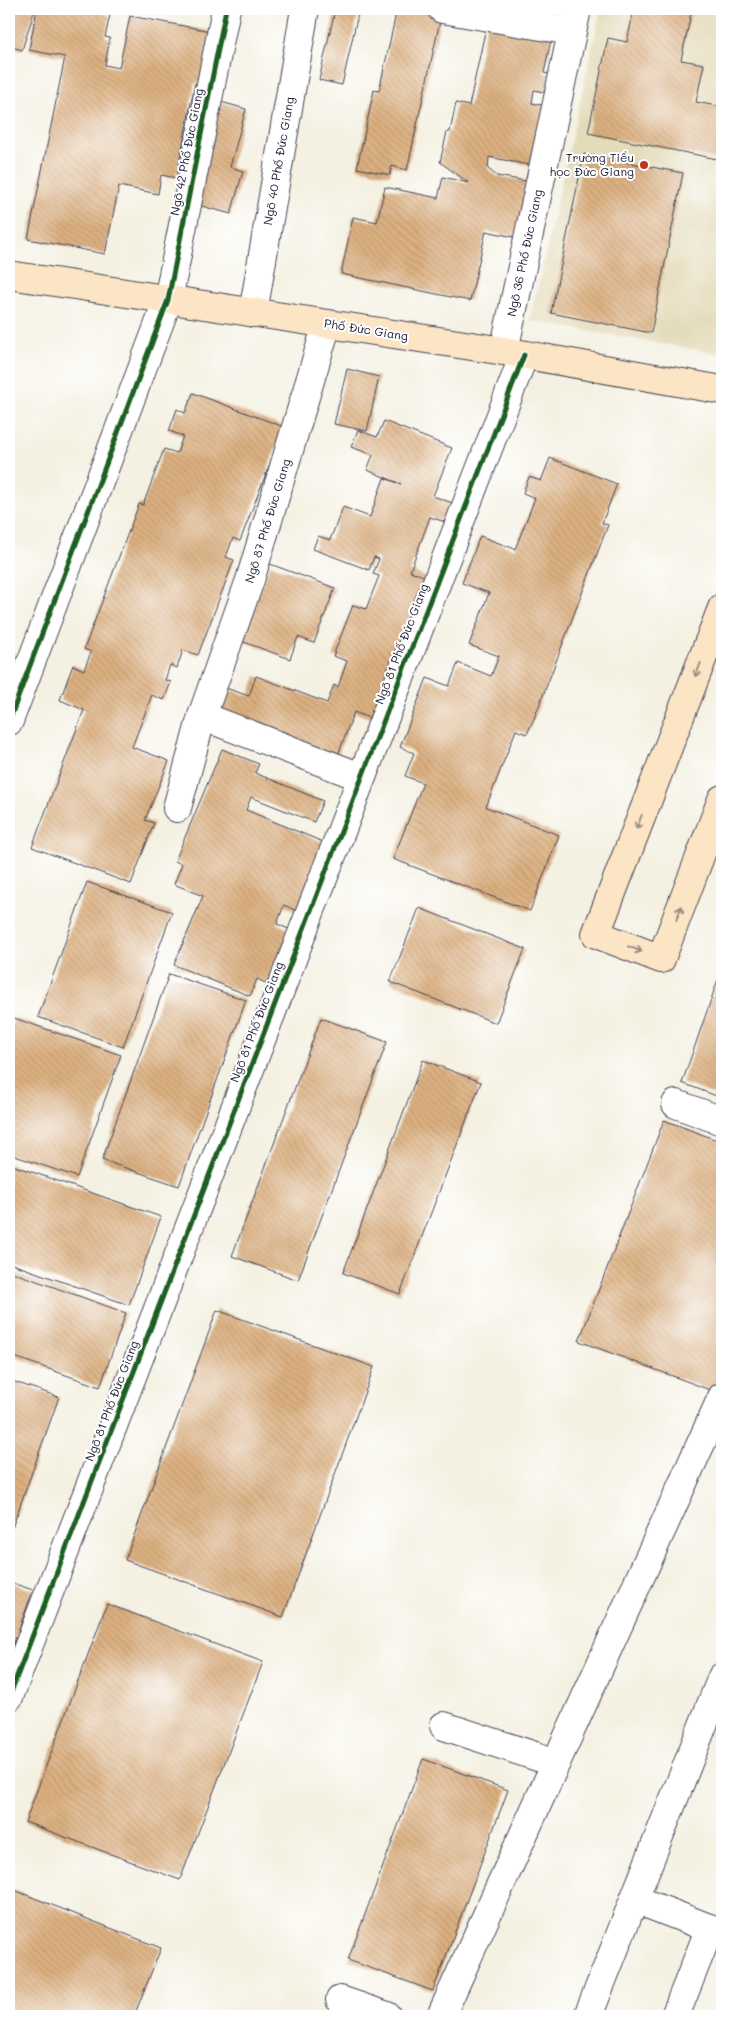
<svg xmlns="http://www.w3.org/2000/svg" width="731" height="2025" viewBox="0 0 731 2025" font-family="Mali,sans-serif">
	<style>
		.built { fill: #e4dbba }
		.building { fill: url(#building-back-hatch) }
		.lines { fill: none; stroke-linecap: round; stroke-linejoin: round }
		.street-casing { stroke: #424154; stroke-width: 30 }
		.secondary-casing { stroke: #424154; stroke-width: 30 }
		.street { stroke: #fff; stroke-width: 28 }
		.secondary { stroke: #fce5c4; stroke-width: 28 }
		.cycleway-casing { stroke: #fff; stroke-width: 8 }
		.cycleway { stroke: #1b5e20; stroke-width: 5 }
		.oneway { stroke: #9a8d86 }
		.poi-dot { fill: #c8321e; stroke: #fff; stroke-width: 2 }
		.labels { text-anchor: middle; stroke-width: 4; stroke-linejoin: round; paint-order: stroke }
		.street-label { font-size: 12px; fill: #22223b; stroke: #fff }
		.poi-label { font-size: 12px; fill: #22223b; stroke: #fff; text-anchor: end }
	</style>
	<defs>
		<pattern id="building-back-hatch" width="6" height="6" patternUnits="userSpaceOnUse" patternTransform="scale(1.25)"><rect width="6" height="6" fill="#dcb080"/><path d="M-1 5l2 2M0 0l6 6M5-1l2 2" fill="none" stroke="#bc9770"/></pattern>
	</defs>
	<rect width="100%" height="100%" fill="#fff"/>
	<filter id="ink" filterUnits="userSpaceOnUse"><feTurbulence type="fractalNoise" baseFrequency=".02" numOctaves="2"/><feDisplacementMap in="SourceGraphic" scale="10" xChannelSelector="R" yChannelSelector="G"/><feConvolveMatrix kernelMatrix="1 2 1 2 8 2 1 2 1" color-interpolation-filters="sRGB"/></filter>
	<filter id="wash" filterUnits="userSpaceOnUse"><feTurbulence type="fractalNoise" baseFrequency=".0096" numOctaves="4" result="noise"/><feDisplacementMap in="SourceGraphic" scale="20" xChannelSelector="R" yChannelSelector="G"/><feGaussianBlur stdDeviation="1.12" result="paint"/><feColorMatrix in="noise" values="0 0 0 0 0 0 0 0 0 0 0 0 0 0 0 0 0 1.4 0 .05"/><feComposite in="paint" operator="in"/></filter>
	<g filter="url(#wash)">
		<rect width="100%" height="100%" fill="#f4f1e2"/>
		<path class="built" d="M601,9H722V354L530,321Z"/>
		<g id="blocks">
			<path class="building" d="M9,9H35L22,50L9,46Z
				M37,9H81L110,15L105,37L110,38L105,65L119,68L130,16L216,32L204,84L195,83L176,178L161,175L158,194L119,186L105,254L28,239L65,57L29,50Z
				M397,9H428L442,12L407,170L392,166L390,175L357,168L374,90L379,91Z
				M634,9H692L681,60L704,64L696,102L722,107V160L588,133L608,38L627,42Z
				M335,10L358,14L342,85L319,80Z
				M488,18L552,35L544,73L557,76L553,94L534,90L532,103L551,107L539,167L489,157L488,169L497,176L526,181L523,195L527,196L518,238L486,231L470,301L341,274L353,217L377,222L385,187L438,198L443,177L469,183L440,162L447,132H450L456,103L469,106Z
				M221,102L246,109L230,167L243,171L231,214L194,204Z
				M584,154L683,173L651,333L551,313Z
				M347,369L379,377L367,431L334,424Z
				M193,393L284,427L240,541L233,538L226,557L234,560L198,655L183,650L177,668L170,665L165,680L171,682L164,700L152,695L132,747L169,761L145,820L154,823L131,884L32,847L84,710L60,700L73,665L84,670L91,652L84,649L139,504L143,505L164,449L177,453L183,436L169,431L177,409L185,413Z
				M384,421L452,448L433,496L455,504L448,523L430,517L410,571L426,577L372,719L354,712L335,763L211,716L223,687L249,696L256,676L327,703L334,685L338,687L347,661L333,656L353,605L366,609L379,576L373,574L379,559L374,557L369,570L313,549L318,536L330,540L343,507L370,517L384,478L401,484L367,470L373,455L351,447L358,430L377,437Z
				M550,458L617,484L602,523L608,525L534,719L527,734L516,730L486,807L559,835L530,911L393,859L423,783L405,776L414,753L400,747L427,678L449,686L458,663L491,676L499,656L469,645L489,593L462,583L480,536L515,549L535,498L523,493L529,477L541,481Z
				M270,564L335,588L314,643L298,637L290,659L241,641Z
				M222,749L259,764L255,773L323,801L314,822L251,797L246,810L328,844L299,912L284,905L277,924L293,931L270,985L257,979L250,996L174,965L203,896L174,884L182,864L175,861Z
				M87,882L172,912L123,1047L38,1017Z
				M419,908L525,949L496,1023L390,982Z
				M722,968V1098L682,1083Z
				M169,974L246,1000L179,1186L102,1160Z
				M14,1018L121,1055L77,1177L9,1154V1033Z
				M321,1018L387,1042L298,1280L232,1256Z
				M423,1060L481,1082L400,1294L343,1273Z
				M664,1120L722,1142V1383L718,1393L579,1341Z
				M9,1164L161,1217L129,1305L9,1263Z
				M9,1271L126,1313L100,1387L9,1355Z
				M217,1310L374,1367L283,1617L125,1560Z
				M9,1380L59,1397L12,1528L9,1527Z
				M9,1582L33,1590L9,1657Z
				M107,1604L263,1662L180,1880L25,1822Z
				M423,1759L508,1790L433,1991L348,1960Z
				M9,1888L161,1948L134,2016H9Z"/>
		</g>
	</g>
	<g filter="url(#ink)">
		<use href="#blocks" fill-opacity="0" stroke="#424154" stroke-width="1"/>
		<g class="lines">
			<g class="street-casing">
				<path id="street" d="M442,9L571,31
					M253,313L305,9
					M504,351L577,9
					M202,716L361,777
					M9,721L168,300L226,9
					M177,808L202,716L250,580L327,324
					M676,1104L722,1121
					M9,1697L524,355
					M444,1726L556,1763
					M634,1899L722,1933
					M340,2000L387,2016
					M441,2016L722,1397
					M588,2016L722,1677
					M675,2016L710,1928"/>
			</g>
			<g class="secondary-casing">
				<path id="secondary" d="M9,275L504,351L722,390
					M722,608L596,934L661,959L722,799"/>
			</g>
			<use href="#street" class="street"/>
			<use href="#secondary" class="secondary"/>
			<g class="cycleway-casing">
				<path id="cycleway" d="M9,721L168,300L226,9
					M9,1697L524,355"/>
			</g>
			<use href="#cycleway" class="cycleway"/>
		</g>
		<defs><path id="oneway-shaft" d="M-6 0H5M1.5-3L5.5 0L1.5 3" fill="none" stroke-width="1.6" stroke-linecap="round" stroke-linejoin="round" transform="scale(1.25)"/></defs>
		<g class="oneway">
			<use href="#oneway-shaft" transform="translate(698 670) rotate(111)"/>
			<use href="#oneway-shaft" transform="translate(639 822) rotate(111)"/>
			<use href="#oneway-shaft" transform="translate(679 913) rotate(-69)"/>
			<use href="#oneway-shaft" transform="translate(635 949) rotate(21)"/>
		</g>
	</g>
	<circle class="poi-dot" cx="644" cy="165" r="5"/>
	<g class="labels">
		<g class="street-label">
			<text transform="translate(187 152) rotate(-79)" y="4">Ngõ 42 Phố Đức Giang</text>
			<text transform="translate(279 161) rotate(-80)" y="4">Ngõ 40 Phố Đức Giang</text>
			<text transform="translate(525 253) rotate(-78)" y="4">Ngõ 36 Phố Đức Giang</text>
			<text transform="translate(366 330) rotate(9)" y="4">Phố Đức Giang</text>
			<text transform="translate(268 521) rotate(-73)" y="4">Ngõ 87 Phố Đức Giang</text>
			<text transform="translate(402 644) rotate(-69)" y="4">Ngõ 81 Phố Đức Giang</text>
			<text transform="translate(257 1022) rotate(-69)" y="4">Ngõ 81 Phố Đức Giang</text>
			<text transform="translate(112 1401) rotate(-69)" y="4">Ngõ 81 Phố Đức Giang</text>
		</g>
		<g class="poi-label">
			<text x="634" y="162">Trường Tiểu<tspan x="634" dy="14">học Đức Giang</tspan></text>
		</g>
	</g>
	<rect width="731" height="2025" fill="none" stroke="#fff" stroke-width="30"/>
</svg>
